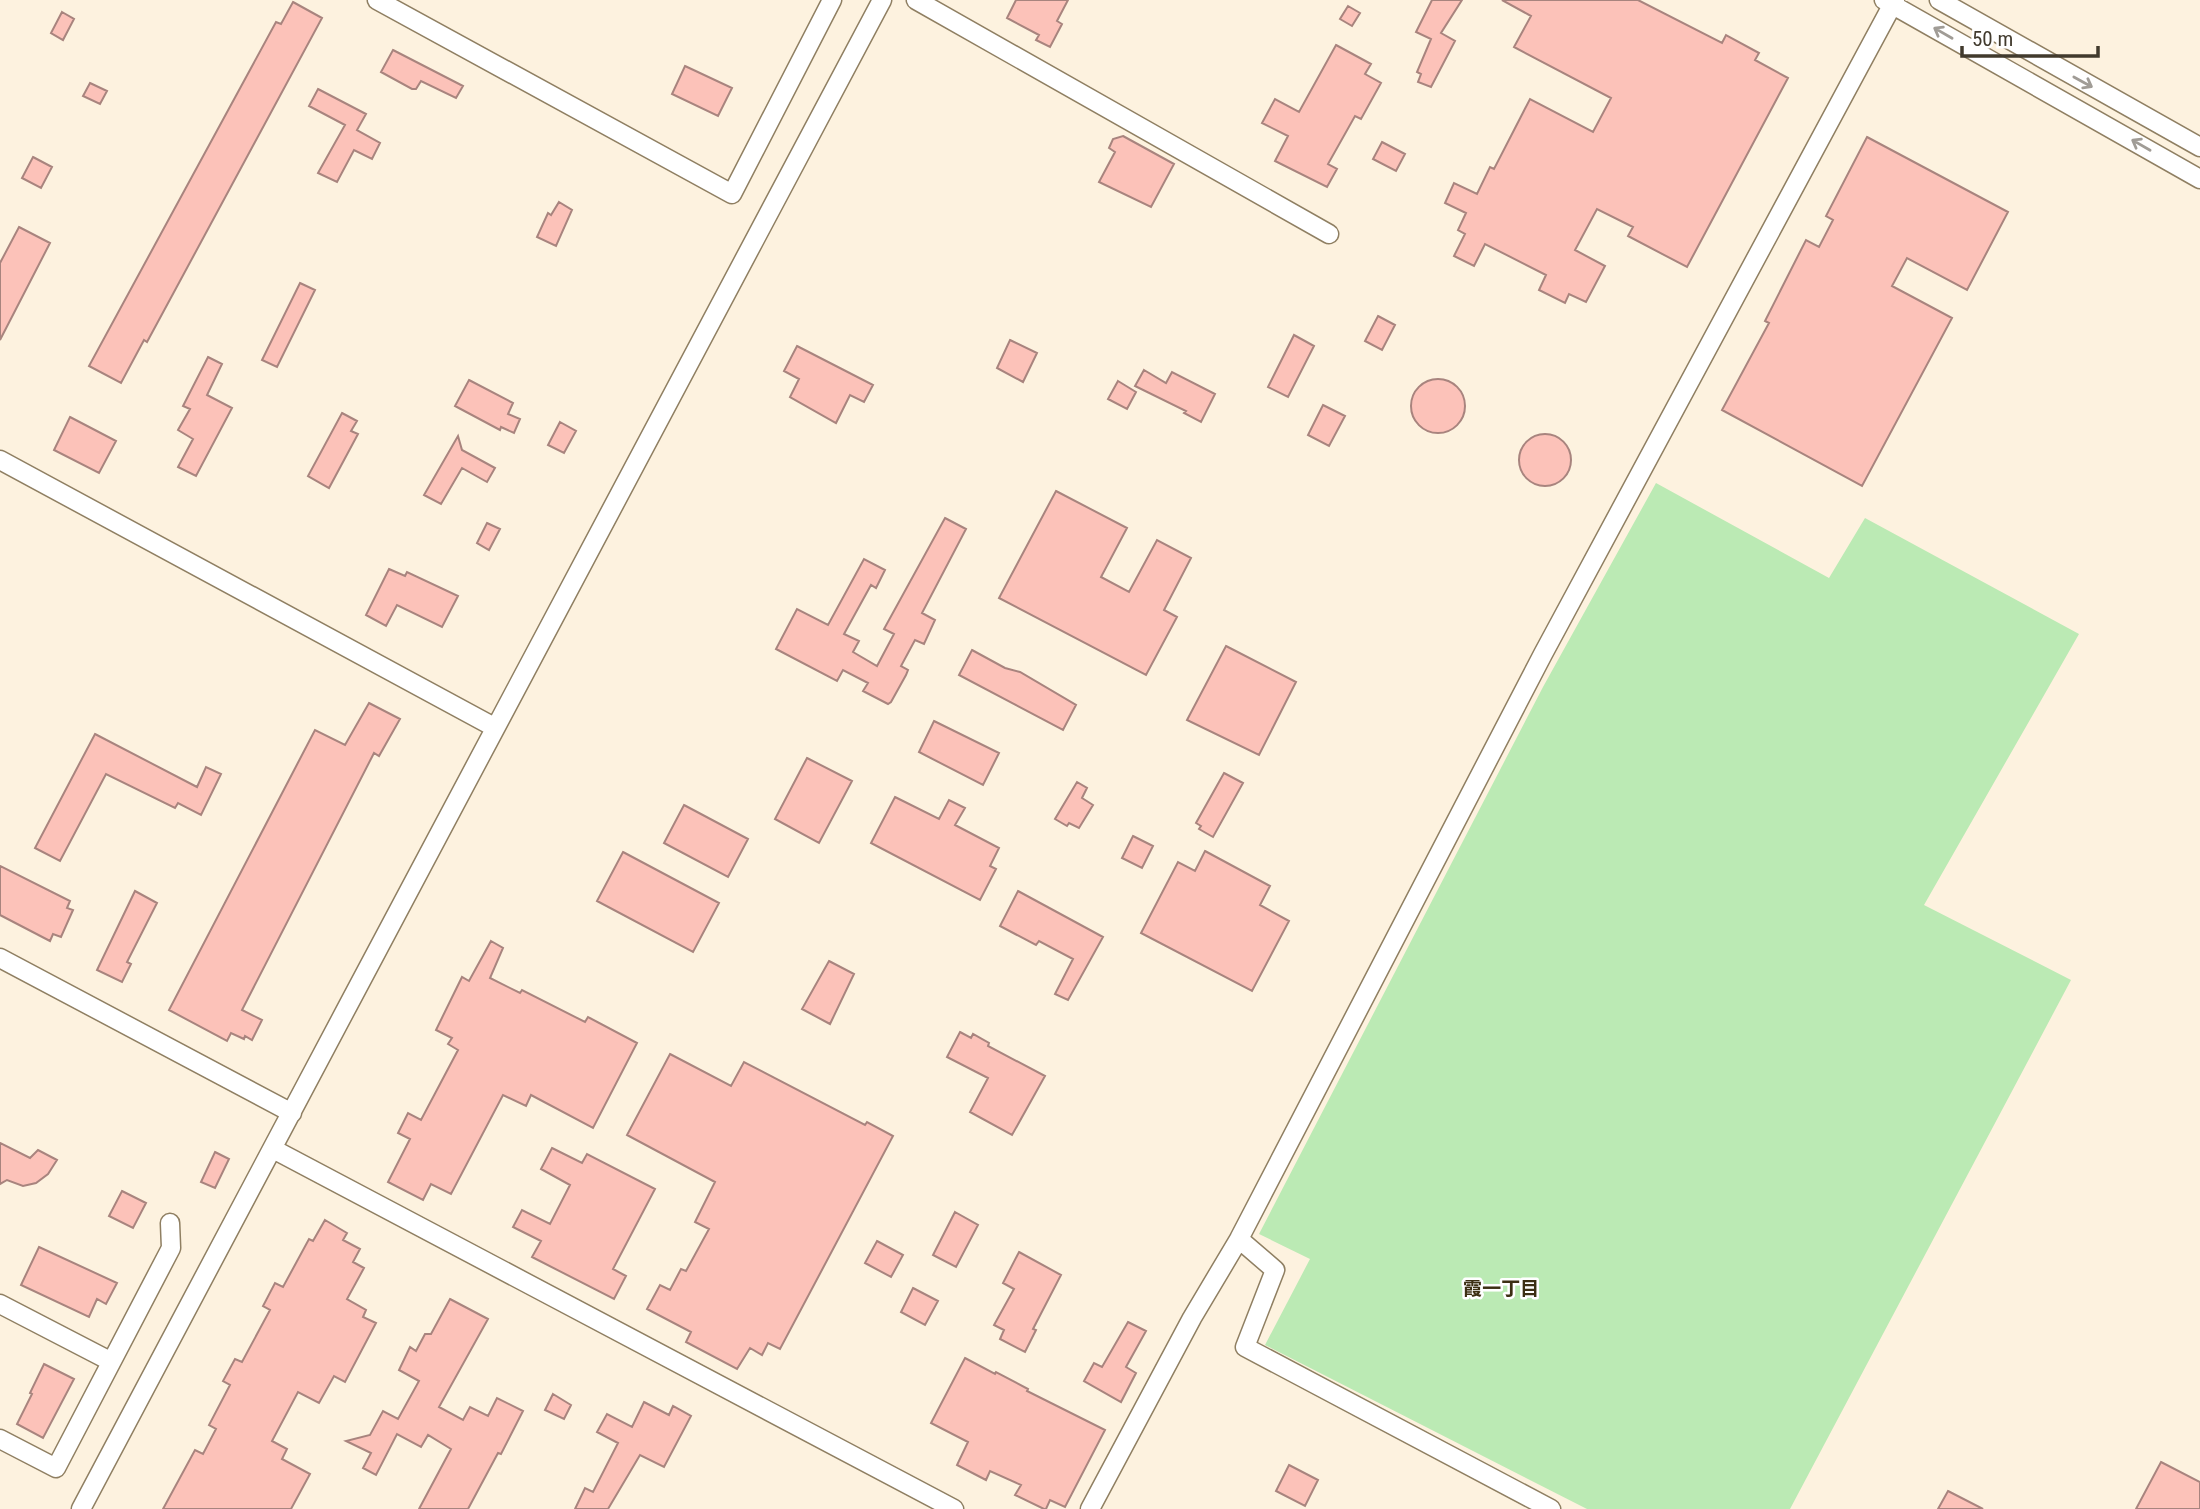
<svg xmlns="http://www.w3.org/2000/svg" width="2200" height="1509" viewBox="0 0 2200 1509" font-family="'Roboto Condensed','Noto Sans JP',sans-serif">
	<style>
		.green { fill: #bbeab4 }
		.building { fill: #fcc2b9; stroke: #a8847e; stroke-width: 2 }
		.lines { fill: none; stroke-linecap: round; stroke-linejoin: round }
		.minor-casing { stroke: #8f7f62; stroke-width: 21 }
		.minor { stroke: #fff; stroke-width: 18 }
		.oneway { stroke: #a09c96 }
		.labels { text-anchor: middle; stroke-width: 5; stroke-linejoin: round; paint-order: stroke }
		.neighbourhood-label { font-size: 19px; font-weight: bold; fill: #3c2f13; stroke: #fff }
	</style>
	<rect width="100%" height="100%" fill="#fdf2df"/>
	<path class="green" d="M1656,483L1829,578L1865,518L2079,634L1924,905L2071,980L1790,1509H1587L1265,1345L1310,1259L1259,1234L1543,687Z"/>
	<path class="building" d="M1016,0H1068L1057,21L1062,24L1050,47L1036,40L1039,35L1007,18Z
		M1432,0H1462L1441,33L1455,41L1431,87L1418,82L1421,74L1417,72L1431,39L1416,32Z
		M1502,0H1638L1722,43L1726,35L1759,53L1755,60L1788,78L1687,267L1628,236L1633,227L1597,209L1575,250L1605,266L1586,302L1569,294L1565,303L1539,290L1546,275L1485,244L1474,266L1454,256L1465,234L1458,230L1466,213L1445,203L1454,183L1477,194L1490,167L1494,169L1530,99L1593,132L1611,98L1514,47L1531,16Z
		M293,2L322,18L147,342L144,340L121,383L89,366L276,22L281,24Z
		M1348,6L1360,13L1352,26L1340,19Z
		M62,12L74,19L63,40L51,33Z
		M1336,45L1371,64L1365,74L1381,83L1361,119L1355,116L1328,164L1337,169L1327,187L1275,161L1288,136L1262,123L1275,99L1299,112Z
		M393,50L463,86L456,98L421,81L416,89H412L381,72Z
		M685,66L732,88L718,116L672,94Z
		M90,83L107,91L100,104L83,96Z
		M318,89L366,114L357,130L380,143L372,159L354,150L337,182L318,173L345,125L309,106Z
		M1123,136L1174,164L1151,207L1099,182L1115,152L1109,148L1113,139Z
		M1867,137L2008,212L1967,290L1907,258L1892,286L1952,318L1862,486L1722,410L1769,323L1765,321L1806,240L1819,247L1833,220L1826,216Z
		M1382,142L1405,154L1396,171L1373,159Z
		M33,157L52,167L41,188L22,178Z
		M559,202L572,210L556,246L537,237L548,213L551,215Z
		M19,227L50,243L0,340V263Z
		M300,283L315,290L277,367L262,360Z
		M1378,316L1395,325L1382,350L1365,341Z
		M1294,335L1314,346L1288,397L1268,387Z
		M1010,340L1037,353L1023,382L997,368Z
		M797,346L873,385L864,402L850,395L836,423L790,397L799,379L784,371Z
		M208,357L222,364L207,395L232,408L196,476L178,467L193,439L178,430L190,409L183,406Z
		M1144,370L1166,383L1172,372L1215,394L1201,422L1184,413L1186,411L1135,386Z
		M1411 406a27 27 0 1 1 54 0a27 27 0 1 1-54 0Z
		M469,380L513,403L508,414L520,419L514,433L501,427L500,430L455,406Z
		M1118,381L1136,392L1127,409L1108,399Z
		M1323,405L1345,416L1329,446L1308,435Z
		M342,413L357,421L351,431L358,434L329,488L308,476Z
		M70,417L116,441L99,473L54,450Z
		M560,422L576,431L564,453L548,445Z
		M1519 460a26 26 0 1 1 52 0a26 26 0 1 1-52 0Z
		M458,436L462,450L495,468L487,482L462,468L441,504L424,495Z
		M1056,491L1127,528L1101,577L1129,592L1157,540L1191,558L1164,610L1177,617L1146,675L999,598Z
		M945,518L966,529L922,613L935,620L924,644L915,640L901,666L908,670L906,675L891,702L888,704L863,691L868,683L843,670L837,681L776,649L797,609L828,625L864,559L885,570L876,588L871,585L844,634L859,641L853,652L877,666L894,634L884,629Z
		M487,523L500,529L489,550L477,543Z
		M389,569L405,576L407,572L458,596L442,627L397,605L386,626L366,615Z
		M1226,646L1296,682L1259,755L1187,720Z
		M972,650L1005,668L1020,672L1076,705L1063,730L959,675Z
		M369,703L400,719L379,756L374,753L242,1010L262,1020L252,1040L245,1036L244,1039L231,1033L227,1041L169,1010L315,730L345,745Z
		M934,721L999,753L983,785L919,752Z
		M95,734L197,787L206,767L221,774L201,815L178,803L175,808L106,774L60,861L35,848Z
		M807,758L852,781L819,843L775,819Z
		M1224,773L1243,783L1213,837L1199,829L1201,826L1196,823Z
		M1077,782L1087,788L1082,798L1093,805L1079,828L1069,823L1067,826L1055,819Z
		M895,797L939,819L949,800L965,808L955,825L999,848L990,866L996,869L980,900L871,843Z
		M684,805L748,839L728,877L664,843Z
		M1133,836L1153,846L1142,868L1122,858Z
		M1205,851L1270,886L1260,905L1289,921L1252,991L1141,933L1178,862L1195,871Z
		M623,852L719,903L693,952L597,901Z
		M0,866L70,901L67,908L73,910L61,937L53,934L50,941L0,915Z
		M135,891L157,903L127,962L131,964L122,982L97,970Z
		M1018,891L1103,937L1068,1000L1055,994L1073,959L1039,941L1036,945L1000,926Z
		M491,941L503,948L490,978L520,993L522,990L585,1022L588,1017L637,1043L593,1128L531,1095L526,1106L503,1095L451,1194L431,1184L423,1200L388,1182L410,1139L398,1133L408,1113L421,1120L458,1050L448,1044L452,1038L436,1030L462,977L469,981Z
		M829,961L854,974L830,1024L802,1009Z
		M960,1032L971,1038L973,1034L989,1043L988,1046L1045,1076L1012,1135L970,1112L988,1078L947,1057Z
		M670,1054L731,1086L744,1062L865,1125L867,1122L893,1136L780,1349L768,1343L762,1355L750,1348L737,1369L686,1342L691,1332L647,1309L660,1285L670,1290L681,1269L686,1271L709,1229L695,1222L715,1182L627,1135Z
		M0,1143L30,1158L38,1150L57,1160L48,1174L36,1183L23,1186L7,1180L0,1184Z
		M552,1148L582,1163L587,1154L655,1189L613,1269L626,1276L614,1299L532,1257L541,1241L513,1227L522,1210L550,1224L570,1185L541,1169Z
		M215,1152L229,1159L215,1188L201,1182Z
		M122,1191L146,1203L133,1228L109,1216Z
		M955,1212L978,1225L956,1267L933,1255Z
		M325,1220L347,1233L343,1240L360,1249L353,1262L364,1268L347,1299L366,1310L363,1317L376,1323L345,1382L334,1376L319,1403L298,1392L272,1441L287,1449L282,1459L310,1474L291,1509H163L195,1450L203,1454L216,1429L209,1425L230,1385L223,1381L235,1359L242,1362L270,1310L263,1306L275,1283L283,1287L309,1239L313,1241Z
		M877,1241L903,1255L891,1277L865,1263Z
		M39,1247L117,1283L106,1304L97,1299L89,1317L21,1285Z
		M1019,1252L1061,1275L1033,1329L1036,1330L1025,1352L1000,1339L1004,1330L994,1325L1014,1289L1003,1283Z
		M913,1288L938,1301L925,1325L901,1312Z
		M450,1299L488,1319L439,1407L463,1420L470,1407L488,1416L497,1398L523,1411L501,1454L498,1453L468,1509H419L451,1449L428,1435L421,1447L397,1434L376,1475L363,1468L371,1453L346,1441L370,1435L383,1411L398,1419L419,1381L399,1370L410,1347L416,1351L425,1334H431Z
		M1128,1322L1146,1331L1126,1367L1136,1373L1121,1402L1084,1381L1094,1363L1102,1367Z
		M965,1358L995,1374L996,1372L1028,1389L1027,1391L1105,1430L1065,1507L1050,1500L1046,1509H1044L1015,1495L1021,1485L990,1471L986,1480L957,1465L968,1442L931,1423Z
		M44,1364L74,1379L43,1438L17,1424L32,1394L30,1393Z
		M553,1394L571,1405L564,1419L545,1410Z
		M644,1402L669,1415L673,1406L691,1416L664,1467L640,1455L608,1509H575L585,1488L593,1492L618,1443L597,1432L607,1414L632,1427Z
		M2161,1462L2200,1482V1509H2136Z
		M1289,1465L1318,1480L1305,1506L1276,1491Z
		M1948,1491L1983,1509H1938Z"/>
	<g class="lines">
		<g class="minor-casing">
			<path id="minor" d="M377,0L732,194L832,0
				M916,0L1329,234
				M1884,0L2200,179
				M1939,0L2200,147
				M0,460L494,727
				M0,958L292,1113
				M273,1149L954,1509
				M1239,1239L1275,1270L1245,1347L1551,1509
				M0,1304L110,1361
				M0,1439L56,1468L171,1248L170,1223
				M81,1509C348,1006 614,503 882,0
				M1090,1509L1192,1318L1239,1239L1543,654L1895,0"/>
		</g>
		<use href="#minor" class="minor"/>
	</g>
	<defs><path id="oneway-shaft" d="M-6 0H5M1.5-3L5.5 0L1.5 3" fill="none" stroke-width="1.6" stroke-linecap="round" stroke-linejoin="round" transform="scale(1.75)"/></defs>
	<g class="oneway">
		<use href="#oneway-shaft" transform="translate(1943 33) rotate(-150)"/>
		<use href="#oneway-shaft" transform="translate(2083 82) rotate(29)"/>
		<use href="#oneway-shaft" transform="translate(2141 145) rotate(-150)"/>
	</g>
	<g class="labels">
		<g class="neighbourhood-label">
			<text x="1501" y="1295">霞一丁目</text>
		</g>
	</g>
	<path d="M1962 46v10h136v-10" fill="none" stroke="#413a2d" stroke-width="3.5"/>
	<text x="1972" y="46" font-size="21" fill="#413a2d" stroke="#ffffff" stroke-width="5" paint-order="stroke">50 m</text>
</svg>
